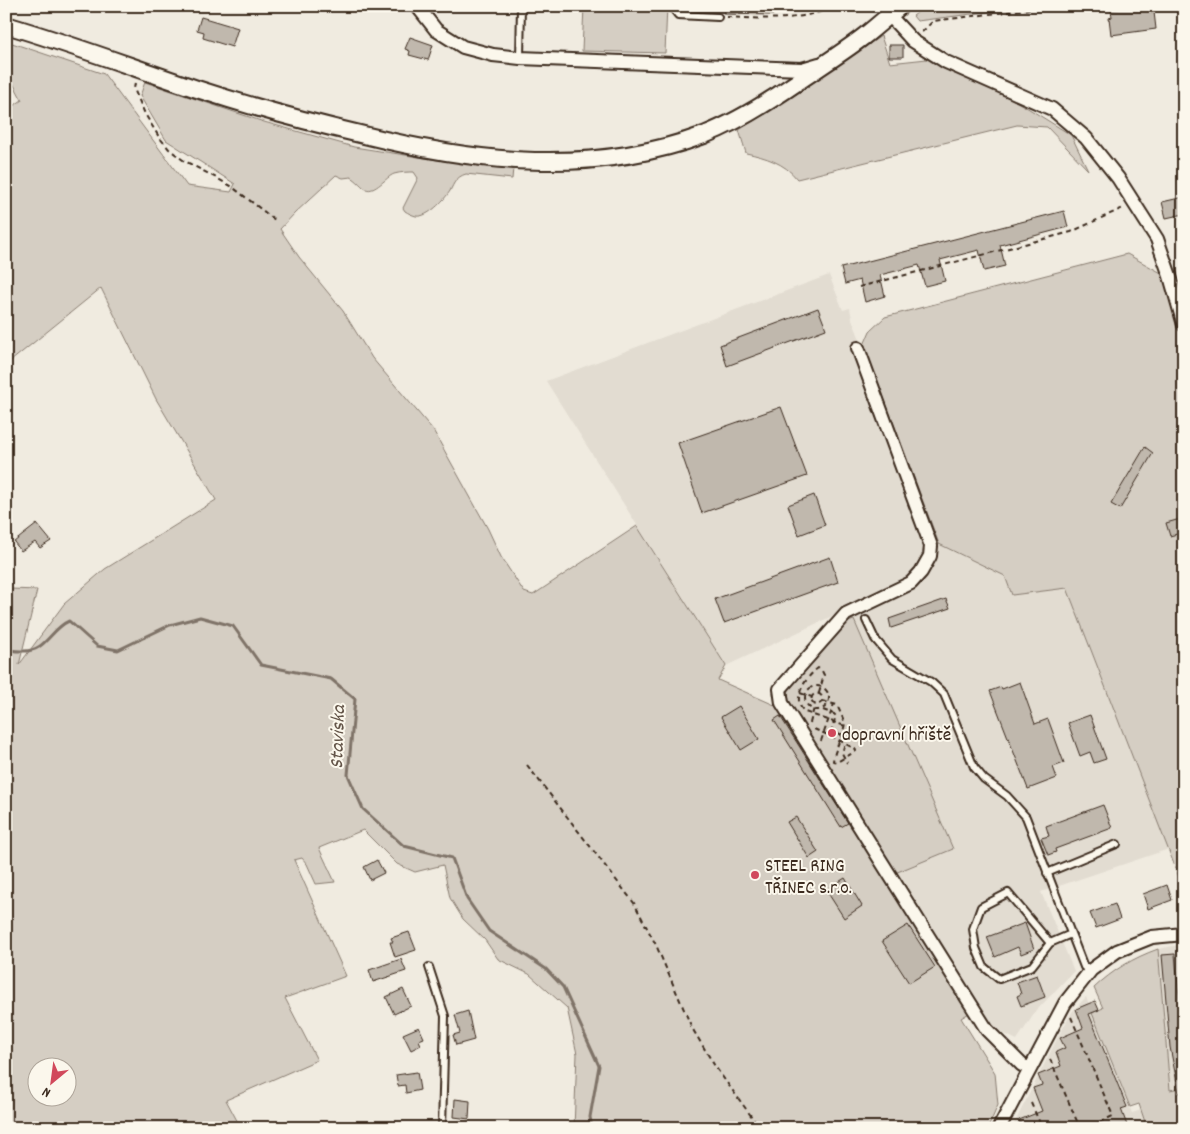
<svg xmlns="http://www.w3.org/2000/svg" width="1190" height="1134" viewBox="0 0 1190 1134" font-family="Dekko,sans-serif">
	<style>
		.built { fill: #e2dcd1 }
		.green { fill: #d5cec3; stroke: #887c70; fill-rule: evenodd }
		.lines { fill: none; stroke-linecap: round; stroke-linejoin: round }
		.stream { stroke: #7f7367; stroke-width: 3 }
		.building { fill: #c0b8ad; stroke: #3b2a1e }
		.service-casing { stroke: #3b2a1e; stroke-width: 10 }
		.minor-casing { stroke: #3b2a1e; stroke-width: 16 }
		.tertiary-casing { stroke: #3b2a1e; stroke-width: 20 }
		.path { stroke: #3b2a1e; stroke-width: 2; stroke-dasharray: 5 4; stroke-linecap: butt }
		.service { stroke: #fbf7ec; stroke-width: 6 }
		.minor { stroke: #fbf7ec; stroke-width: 12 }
		.tertiary { stroke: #fbf7ec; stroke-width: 16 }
		.poi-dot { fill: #d1495b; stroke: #fbf7ec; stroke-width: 2 }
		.labels { text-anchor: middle; stroke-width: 4; stroke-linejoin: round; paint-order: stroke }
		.poi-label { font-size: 19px; fill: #3b2a1e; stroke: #fbf7ec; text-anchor: start }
		.water-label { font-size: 20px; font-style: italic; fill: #635448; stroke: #fbf7ec }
	</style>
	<rect width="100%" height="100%" fill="#f0ebe0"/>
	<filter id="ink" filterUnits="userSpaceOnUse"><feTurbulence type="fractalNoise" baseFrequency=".02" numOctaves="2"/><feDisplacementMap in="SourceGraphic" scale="10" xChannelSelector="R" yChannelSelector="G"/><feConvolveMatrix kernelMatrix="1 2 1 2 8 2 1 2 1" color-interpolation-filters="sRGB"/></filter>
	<g filter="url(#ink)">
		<path class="built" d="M829,275L843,310L850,308L852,319L939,544L1005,576L1012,595L1067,588L1169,849L1041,892L1074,971L1036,1011L1017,1040L991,1027L887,878L854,620L850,621L845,610L726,666L546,381Z
			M1184,944V1087L1170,1090L1158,949Z
			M1086,997L1132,1113L1141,1110L1147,1128H1012L1059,1035L1072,1012Z"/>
		<path class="green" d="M584,6H667L665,53L582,51Z
			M926,6H1034L917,21L913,16Z
			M881,36L890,63L936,58L1026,107L1071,135L1088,170L1047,127L1017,125L797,179C785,163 765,157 746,153L739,130L798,93Z
			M6,41L104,74L187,186L231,192L235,184L166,140L140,96L145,82L264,122L354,147L444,161L513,168L512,179L466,174C456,177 454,183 450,191C444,200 428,218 416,216C412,215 408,213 405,211L403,208L418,178L414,172C408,172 401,172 394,174C386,177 375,193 366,189C363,188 356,179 351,177L343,178L336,175L295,213L280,229L299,257L343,311L372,358L433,430L488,529L501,557L524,592L533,595L637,526L726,666L718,680L779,707L788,699L789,687L845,623L854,620L953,849L895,873L971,1012L961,1018L995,1073L998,1105L988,1128H574L577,1054L567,1008L529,974L498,959L485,940L463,919L450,898L443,865L415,872L397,864L363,830L319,848L335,882L316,884L307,864L302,858L294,860L346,976L285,998L317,1060L226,1100L241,1128H6V592L11,589L37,590L19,665L64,604L105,569L216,500L156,399L101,288L6,365V111L22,100L6,70ZM38,1066H68V1096H38Z
			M1127,254L1165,275L1184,346V890L1067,588L1012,595L1005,576L939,544L864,345L870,331L885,317Z
			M1158,949L1170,1090L1184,1087V1128H1147L1139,1104L1130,1107L1092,1013L1103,1008L1094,988C1113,970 1133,958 1158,949Z"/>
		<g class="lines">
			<path class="stream" d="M6,647C11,651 15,651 21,651C46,653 50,629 69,621L97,646L118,650L170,625L200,617L233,626L261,665L331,679L355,699L348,775L363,809L404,846L452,858L467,899L489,931L546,969L563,987L599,1066L590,1117L592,1128"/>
		</g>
		<path class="building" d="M724,6H773V15L724,14Z
			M1136,6H1150L1151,13L1154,12L1156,29L1111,35L1109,18L1112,17L1111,10Z
			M201,17L238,28L232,47L203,38L204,32L197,30Z
			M410,37L433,45L428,60L409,55L410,51L405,49Z
			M889,45H903V57H889Z
			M1184,197V214L1166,218L1162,202Z
			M1064,211L1068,227L1000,245L1005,266L984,271L979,250L940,260L945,281L925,286L919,265L892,272L880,275L885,296L865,302L860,280L845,284L841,268Z
			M818,308L826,329L727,366L720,345Z
			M781,407L807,476L702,513L678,443Z
			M1145,447L1153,453L1120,509L1111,504Z
			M814,495L825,525L799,535L788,505Z
			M1184,518V532L1170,536L1166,523Z
			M37,524L51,541L40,548L35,542L21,551L14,542Z
			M830,557L838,582L724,623L715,599Z
			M946,599L950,608L891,628L889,619Z
			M1020,682L1035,724L1048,719L1064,763L1053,767L1057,778L1028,789L990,691L1001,687L1002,689Z
			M739,706L759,739L741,750L721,717Z
			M1090,715L1106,759L1094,763L1090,752L1080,756L1068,723Z
			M780,716L848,823L841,827L774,720Z
			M1103,805L1112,828L1055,849L1056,852L1048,855L1041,838L1049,836L1046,826Z
			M796,817L818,852L809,858L787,822Z
			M377,860L384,873L370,880L364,867Z
			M845,878L862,906L844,918L826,890Z
			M1167,885L1172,900L1148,909L1143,894Z
			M1115,904L1120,919L1096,928L1090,913Z
			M1025,923L1034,949L1021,954L1018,947L995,957L987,937Z
			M908,925L935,967L909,983L882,941Z
			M409,932L416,950L395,957L390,942H393L391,938Z
			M1175,954L1184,1050V1093H1179L1170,1047L1162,955Z
			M401,959L406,971L373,982L369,970Z
			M1037,975L1045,997L1021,1006L1017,996L1021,994L1017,982Z
			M403,989L411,1006L394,1014L386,997Z
			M1095,1001L1099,1010L1089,1014L1127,1107L1121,1109L1128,1128H1022L1019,1120L1042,1111L1033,1088L1042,1085L1038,1075L1061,1066L1056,1052L1065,1048L1060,1038L1083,1028L1076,1009Z
			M468,1011L474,1040L456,1045L453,1035L460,1033L455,1015Z
			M419,1027L424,1038L419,1040L421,1045L411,1050L403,1034Z
			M417,1072L420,1090L406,1093L405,1085L398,1086L396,1075Z
			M455,1099L470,1101L469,1119L454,1117Z"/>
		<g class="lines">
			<g class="service-casing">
				<path id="service" d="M671,6L678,15L718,17
					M520,58L521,6
					M866,620L875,639L892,659L931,682L944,694L974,767L984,779L1007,796L1026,817L1084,967L1091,970
					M1047,873L1117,844
					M1050,943L1008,893L981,907L973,929L976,948L984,967L999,979L1032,966L1050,943L1071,934
					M429,967L445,1016L442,1128"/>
			</g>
			<g class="minor-casing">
				<path id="minor" d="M417,6L436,30L463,47L493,55L520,58L802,69L819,64
					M889,15L913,41L946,62L1052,109L1086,138L1118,178L1157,239L1170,276L1184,325
					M858,348L931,546L930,556L921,572L911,583L846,614L780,689L782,703L987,1030L1022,1065L1030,1069
					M999,1128L1065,1003L1091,970L1117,951L1152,937L1184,934"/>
			</g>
			<g class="tertiary-casing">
				<path id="tertiary" d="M6,25C71,44 134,68 197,89C252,107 308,122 364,135C477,163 592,176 704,135C737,122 767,103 796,83C818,68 842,53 863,37C876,27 888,16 900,6"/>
			</g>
			<path class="path" d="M727,17C764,19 801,22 835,6
				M922,32L933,21L1055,6
				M135,83L134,89L145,114L159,137L169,149L183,160L231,186L275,220
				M859,287L1071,232L1123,208
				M805 698a12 12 0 1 1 24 0a12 12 0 1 1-24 0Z
				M800,693L812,697
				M819,693L824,675L822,671L818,668C806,677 790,700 805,712L845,726
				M811.5 699a5.5 5.5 0 1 1 11 0a5.5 5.5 0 1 1-11 0Z
				M823,710L834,714L836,716L832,728L833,731L847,737L842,753L847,763
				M810,723L815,704
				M814,729L837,739C843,742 848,746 855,748L856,751L837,762L833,761C835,748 843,736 845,723L837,705L822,701
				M821,741L834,704
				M527,765L634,903L656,945L692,1028L716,1068L760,1128
				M1071,1017L1113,1116L1086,1128
				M1050,1059L1080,1128
				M1031,1103L1042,1128"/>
			<use href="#service" class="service"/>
			<use href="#minor" class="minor"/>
			<use href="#tertiary" class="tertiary"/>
		</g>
	</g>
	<g class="poi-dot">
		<circle cx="832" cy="733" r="5"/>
		<circle cx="755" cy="875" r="5"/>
	</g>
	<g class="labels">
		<g class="poi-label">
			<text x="842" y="740">dopravní hřiště</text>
			<text x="765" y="871">STEEL RING<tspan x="765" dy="22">TŘINEC s.r.o.</tspan></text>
		</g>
		<g class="water-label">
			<text transform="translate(336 737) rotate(-88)" y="7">Staviska</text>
		</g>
	</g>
	<rect width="1190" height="1134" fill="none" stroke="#fbf7ec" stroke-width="25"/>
	<rect x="12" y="12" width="1165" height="1109" fill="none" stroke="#3b2a1e" stroke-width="2" filter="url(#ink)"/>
	<g transform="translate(52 1082) rotate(209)"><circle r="24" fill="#fbf7ec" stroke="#aea59a"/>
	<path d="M0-4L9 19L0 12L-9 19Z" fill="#d1495b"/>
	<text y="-8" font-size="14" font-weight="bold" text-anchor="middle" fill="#3b2a1e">N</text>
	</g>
</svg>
